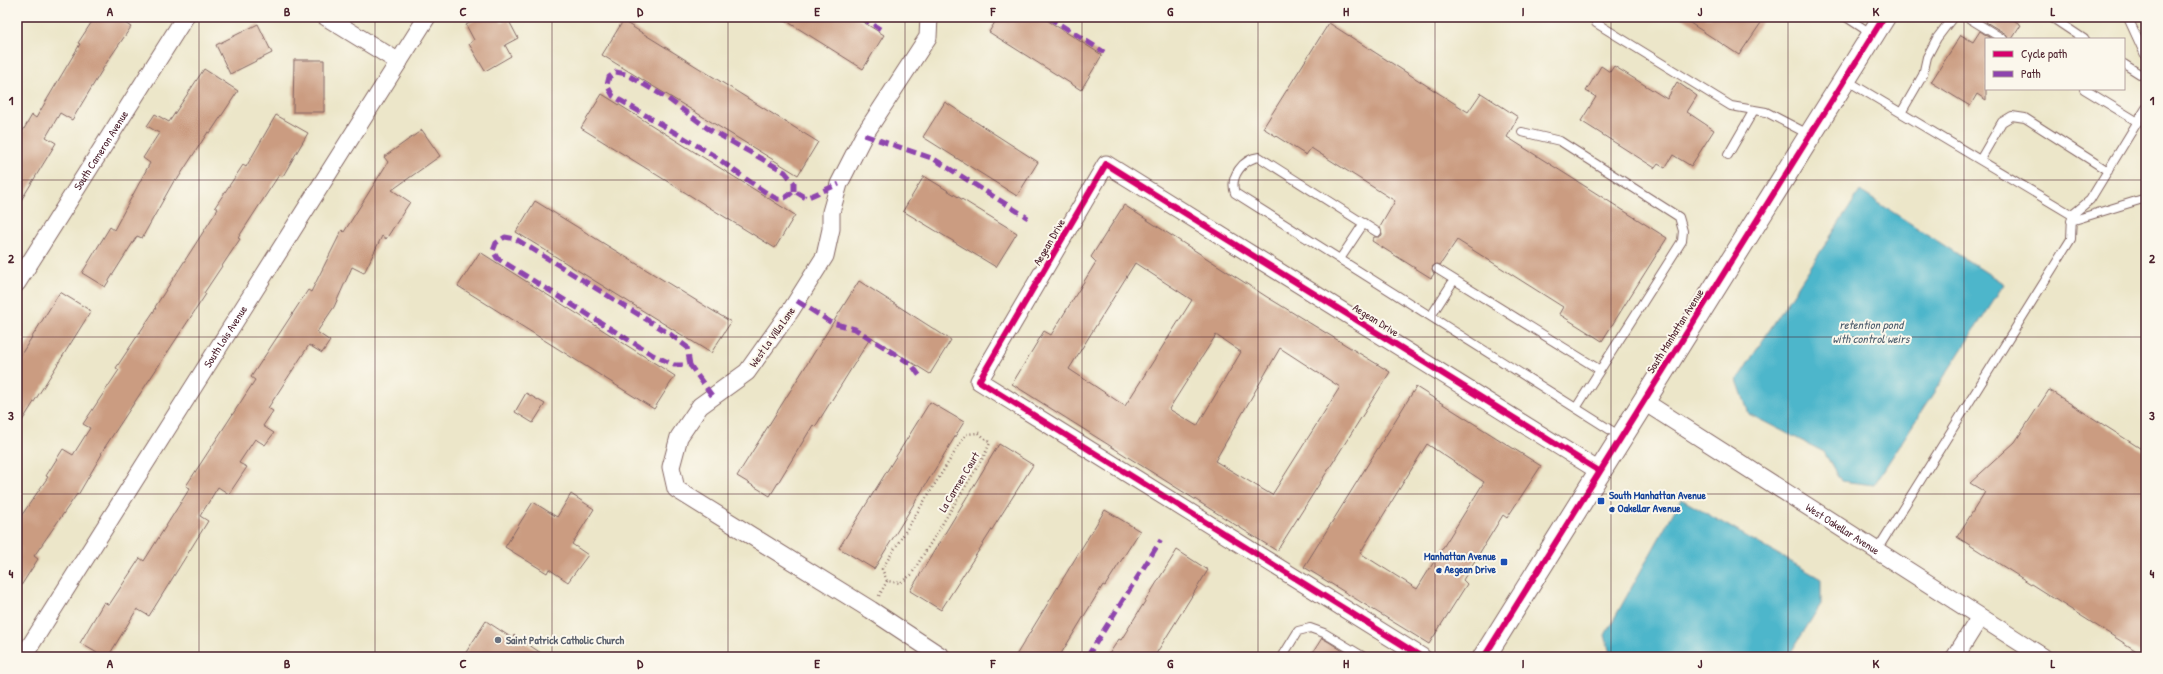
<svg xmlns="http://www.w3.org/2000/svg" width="2163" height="674" viewBox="0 0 2163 674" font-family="'Patrick Hand',sans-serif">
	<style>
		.water { fill: #4db6cb; stroke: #4c6a7b }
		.building { fill: #cb9c81; fill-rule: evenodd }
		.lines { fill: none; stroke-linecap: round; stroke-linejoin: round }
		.service-casing { stroke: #836562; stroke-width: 10 }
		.minor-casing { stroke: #836562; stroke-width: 19 }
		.secondary-casing { stroke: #836562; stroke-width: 24 }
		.path { stroke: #836562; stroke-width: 2.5; stroke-dasharray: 1 3; stroke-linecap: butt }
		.service { stroke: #fff; stroke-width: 8 }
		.minor { stroke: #fff; stroke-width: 17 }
		.secondary { stroke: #fff; stroke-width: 22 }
		.quiet { stroke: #8e44ad; stroke-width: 5; stroke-dasharray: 10 5; stroke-linecap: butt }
		.cycleway-casing { stroke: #fbf7ec; stroke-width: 8 }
		.cycleway { stroke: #d6006c; stroke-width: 6 }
		.grid { fill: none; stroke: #4a1f2b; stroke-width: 1; stroke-opacity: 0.55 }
		.transit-dot { fill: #1a4fb4; stroke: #fbf7ec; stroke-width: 1.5 }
		.worship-dot { fill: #6b7280; stroke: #fbf7ec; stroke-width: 1.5 }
		.labels { text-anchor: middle; stroke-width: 4; stroke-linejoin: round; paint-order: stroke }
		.street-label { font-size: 11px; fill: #4a1f2b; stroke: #fbf7ec }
		.transit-label { font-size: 11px; font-weight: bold; fill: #164399; stroke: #fbf7ec; text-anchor: start }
		.worship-label { font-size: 11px; font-weight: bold; fill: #5b616d; stroke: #fbf7ec; text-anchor: start }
		.water-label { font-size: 12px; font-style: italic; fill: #4b5b6b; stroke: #fbf7ec }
		.neatline { fill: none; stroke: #4a1f2b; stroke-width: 1.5 }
		.grid-label { font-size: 13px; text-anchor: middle; font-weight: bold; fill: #4a1f2b }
	</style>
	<rect width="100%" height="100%" fill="#fbf7ec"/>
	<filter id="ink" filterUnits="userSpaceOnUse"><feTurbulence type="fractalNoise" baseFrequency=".025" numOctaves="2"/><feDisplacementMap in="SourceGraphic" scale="8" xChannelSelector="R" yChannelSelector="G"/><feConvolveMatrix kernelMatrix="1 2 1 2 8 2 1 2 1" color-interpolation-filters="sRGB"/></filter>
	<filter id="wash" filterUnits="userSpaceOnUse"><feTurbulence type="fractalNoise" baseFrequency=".012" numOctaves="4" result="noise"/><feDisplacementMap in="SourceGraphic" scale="16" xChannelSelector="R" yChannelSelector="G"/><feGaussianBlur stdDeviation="0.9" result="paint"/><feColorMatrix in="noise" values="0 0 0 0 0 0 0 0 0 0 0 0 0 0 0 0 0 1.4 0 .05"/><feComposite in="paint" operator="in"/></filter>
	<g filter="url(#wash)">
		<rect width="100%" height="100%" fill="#ece6c9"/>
		<path class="water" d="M1860,191L2004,284L1874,485L1841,481L1824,452L1749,414L1737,380Z
			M1681,499L1821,579V604L1788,657H1611L1605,635Z"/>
		<g id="blocks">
			<path class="building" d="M95,17H116L131,27L107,62L72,120L60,113L46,137L56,143L17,207V141L32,115L36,118L80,44L78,43Z
				M480,17H498L502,23L508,19L518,38L505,45L511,56L485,71L469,44L474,40L466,25Z
				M780,17H855L884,35L863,69Z
				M998,17H1042L1102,55L1081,90L989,32Z
				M1681,17H1765L1739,55Z
				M1989,17H2009L2021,25L2012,39H2008L2006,34L1986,22Z
				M623,21L818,142L798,175L602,55Z
				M1329,23L1468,112L1481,93L1518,117L1507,137L1667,238L1602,341L1559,314L1563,307L1457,240L1440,265L1437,264L1433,266L1432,269L1434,274L1431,278L1372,241L1374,237H1379L1382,235L1380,227L1395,201L1311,148L1306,155L1263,128Z
				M258,24L272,53L230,74L216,45Z
				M1980,31L1992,39H1986V100L1977,94L1970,106L1931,82L1961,35L1973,42Z
				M294,60H324V112H293Z
				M1601,66L1610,72L1614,66L1667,99L1677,82L1697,96L1687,112L1714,130L1691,166L1673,155L1665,168L1658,164L1655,168L1581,121L1596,97L1586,91Z
				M204,69L238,91L210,133L208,132L177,180L175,179L142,238L137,236L105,287L82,273L110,227L114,230L150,163L143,158L159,133L147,126L155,114L169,122Z
				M602,94L795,215L775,248L581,128Z
				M945,102L1038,162L1017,196L923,137Z
				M276,115L308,133L283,176L279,175L238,238L240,239L204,293L206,294L101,453L102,454L78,495L77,494L34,556L38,559L17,592V522L48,477L46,476L63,449L73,455L90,428L83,424L119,370L116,368L156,308L155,307L218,209L215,207L243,165L246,167Z
				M422,130L440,156L392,190L410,202L386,239L382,236L364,273L352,267L334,307L317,332L330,341L322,353L309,345L268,408L273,411L263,426L274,433L265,445L255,439L239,463L247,467L229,494L218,487L200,516L208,521L149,616L137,609L108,657H104L80,643L104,602L109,605L140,558L144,561L190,488L186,486L255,380L251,377L308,290L311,292L342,230L344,232L388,162L384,157Z
				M924,176L1017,233L996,267L903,211Z
				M535,201L731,322L711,353L516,232Z
				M1124,205L1267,297L1390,372L1277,551L1012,384L1044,331L1051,335L1096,262L1091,257ZM1135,263L1192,300L1125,406L1069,369ZM1216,335L1241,352L1197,426L1169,409ZM1280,348L1340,387L1272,495L1215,461Z
				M480,252L675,376L654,409L458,286Z
				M859,281L951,340L930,374L871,337L815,427L813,425L770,496L737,476Z
				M60,292L91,311L17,429V361Z
				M1416,387L1541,466L1507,518L1503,515L1463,580L1467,584L1429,644L1304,567ZM1427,444L1484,482L1417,589L1360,553Z
				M2049,390L2146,452V657L1957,537L1985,492L1970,483L2015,442Z
				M526,393L545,404L533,423L515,412Z
				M930,402L964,422L874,569L839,548Z
				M999,444L1033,465L941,610L910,591Z
				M571,494L594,509L572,544L588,555L568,582L549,569L547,573L505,547L533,502L557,517Z
				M1105,510L1140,531L1105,586L1103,585L1059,657H1015Z
				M1177,550L1208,570L1154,657H1107L1119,639L1121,640Z
				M486,621L512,638L514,635L547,657H463Z
				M1322,638L1329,642L1352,657H1310Z"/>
		</g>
	</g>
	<g filter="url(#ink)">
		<use href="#blocks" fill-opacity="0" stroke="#836562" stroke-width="1"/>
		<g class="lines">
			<g class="service-casing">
				<path id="service" d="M1846,17L1872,34
					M1967,17L2003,39
					M2051,17L2084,39
					M2131,17L2129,20L2146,57
					M2145,17H2146
					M1596,23L1731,106L1766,112L1810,135
					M2124,64L2146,78
					M1846,80L2072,215L2090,200L2146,108
					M2084,89L2138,122
					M1901,113L1923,75L1927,57L1937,38L1953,17
					M1522,132L1560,141L1679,217L1683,231L1682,241L1576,408
					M1728,155L1754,110
					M1980,160L2002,122L2012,116L2025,118L2108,171
					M2071,221L2146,198
					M1377,232L1259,157C1243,159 1229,177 1235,193L1620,436
					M1340,259L1364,223
					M1437,269L1600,370
					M1431,316L1454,280
					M1877,550L2071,239L2072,215
					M1282,657L1298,631L1310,628L1324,633L1364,657"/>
			</g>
			<g class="minor-casing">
				<g id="minor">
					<path d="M326,17L399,62"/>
					<path d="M929,17L928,37L864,135L839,184L831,212V229L825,256L791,310L747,372L700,406L679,437L671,467L676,489L871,610L942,657"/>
					<path id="s1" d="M17,283L185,17"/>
					<path id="s2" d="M1643,401L2043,657"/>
					<path id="s3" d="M23,657L427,17"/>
					<path d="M1422,657L979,381L1106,164L1599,471"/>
					<path d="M1955,657L1980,617"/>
				</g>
			</g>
			<g class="secondary-casing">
				<path id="secondary" d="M1484,657L1884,17"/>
			</g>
			<path class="path" d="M979,433L990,443L984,456L911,575L900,583L887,581L882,569L966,434Z
				M879,596L887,581"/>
			<use href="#service" class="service"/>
			<use href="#minor" class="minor"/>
			<use href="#secondary" class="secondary"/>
			<path class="quiet" d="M861,17L880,29
				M1048,17L1104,52
				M864,135L934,159L1028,218
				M794,191V183L785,172L707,128L667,98L626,74L616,72L609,77L607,85L613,96L718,158C724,164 772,198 778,199C785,200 789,195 794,191L806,198L839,184
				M797,301L832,323L855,329L911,364L922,379
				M690,365L687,347L670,334L516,239L505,237L496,243L493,251L497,258L653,355L674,365H690L713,397
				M1087,657L1161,540"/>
			<g class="cycleway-casing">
				<path id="cycleway" d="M1422,657L979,381L1106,164L1599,471
					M1484,657L1884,17"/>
			</g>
			<use href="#cycleway" class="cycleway"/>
		</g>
	</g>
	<path class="grid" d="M199,17V657M375,17V657M552,17V657M728,17V657M905,17V657M1082,17V657M1258,17V657M1435,17V657M1611,17V657M1788,17V657M1964,17V657M17,180H2146M17,337H2146M17,494H2146"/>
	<g class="transit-dot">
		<rect x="1597" y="497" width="8" height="8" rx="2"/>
		<rect x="1500" y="558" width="8" height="8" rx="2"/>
	</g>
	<circle class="worship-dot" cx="498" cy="640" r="4"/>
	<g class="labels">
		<g class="street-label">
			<text dy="4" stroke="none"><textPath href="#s1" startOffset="157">South Cameron Avenue</textPath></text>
			<text transform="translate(1049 242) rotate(-60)" y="4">Aegean Drive</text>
			<text transform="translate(1376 320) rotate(32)" y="4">Aegean Drive</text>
			<text transform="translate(1675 331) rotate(-58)" y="4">South Manhattan Avenue</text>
			<text dy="4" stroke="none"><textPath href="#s3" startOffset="379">South Lois Avenue</textPath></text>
			<text transform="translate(772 337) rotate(-55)" y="4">West La Villa Lane</text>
			<text transform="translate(959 482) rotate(-59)" y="4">La Carmen Court</text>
			<text dy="4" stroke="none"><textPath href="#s2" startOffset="237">West Oakellar Avenue</textPath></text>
		</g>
		<g class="transit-label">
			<text x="1609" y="499">South Manhattan Avenue<tspan x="1609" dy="13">@ Oakellar Avenue</tspan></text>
			<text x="1496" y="560" text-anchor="end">Manhattan Avenue<tspan x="1496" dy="13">@ Aegean Drive</tspan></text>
		</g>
		<g class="worship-label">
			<text x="506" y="644">Saint Patrick Catholic Church</text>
		</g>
		<g class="water-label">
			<text x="1871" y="329">retention pond<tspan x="1871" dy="14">with control weirs</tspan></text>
		</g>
	</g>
	<rect width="2163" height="674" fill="none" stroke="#fbf7ec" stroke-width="44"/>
	<rect x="1985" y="38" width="140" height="52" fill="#fbf7ec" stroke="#b4a19f"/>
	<rect x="1993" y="51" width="20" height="6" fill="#d6006c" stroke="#b4a19f"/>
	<text x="2021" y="58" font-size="12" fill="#4a1f2b">Cycle path</text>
	<rect x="1993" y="71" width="20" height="6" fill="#8e44ad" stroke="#b4a19f"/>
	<text x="2021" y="78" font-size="12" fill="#4a1f2b">Path</text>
	<rect x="22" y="22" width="2119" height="630" class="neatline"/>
	<g class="grid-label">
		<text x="110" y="16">A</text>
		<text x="287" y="16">B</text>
		<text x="463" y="16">C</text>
		<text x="640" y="16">D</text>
		<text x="817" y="16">E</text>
		<text x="993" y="16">F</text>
		<text x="1170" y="16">G</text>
		<text x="1346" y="16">H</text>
		<text x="1523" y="16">I</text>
		<text x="1700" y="16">J</text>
		<text x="1876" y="16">K</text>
		<text x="2053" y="16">L</text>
		<text x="11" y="105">1</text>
		<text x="2152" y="105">1</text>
		<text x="11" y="263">2</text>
		<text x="2152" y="263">2</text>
		<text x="11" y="420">3</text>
		<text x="2152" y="420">3</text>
		<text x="11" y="578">4</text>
		<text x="2152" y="578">4</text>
		<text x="110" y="668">A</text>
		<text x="287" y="668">B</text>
		<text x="463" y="668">C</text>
		<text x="640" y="668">D</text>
		<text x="817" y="668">E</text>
		<text x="993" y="668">F</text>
		<text x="1170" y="668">G</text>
		<text x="1346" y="668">H</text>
		<text x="1523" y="668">I</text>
		<text x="1700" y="668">J</text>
		<text x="1876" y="668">K</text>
		<text x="2053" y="668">L</text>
	</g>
</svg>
